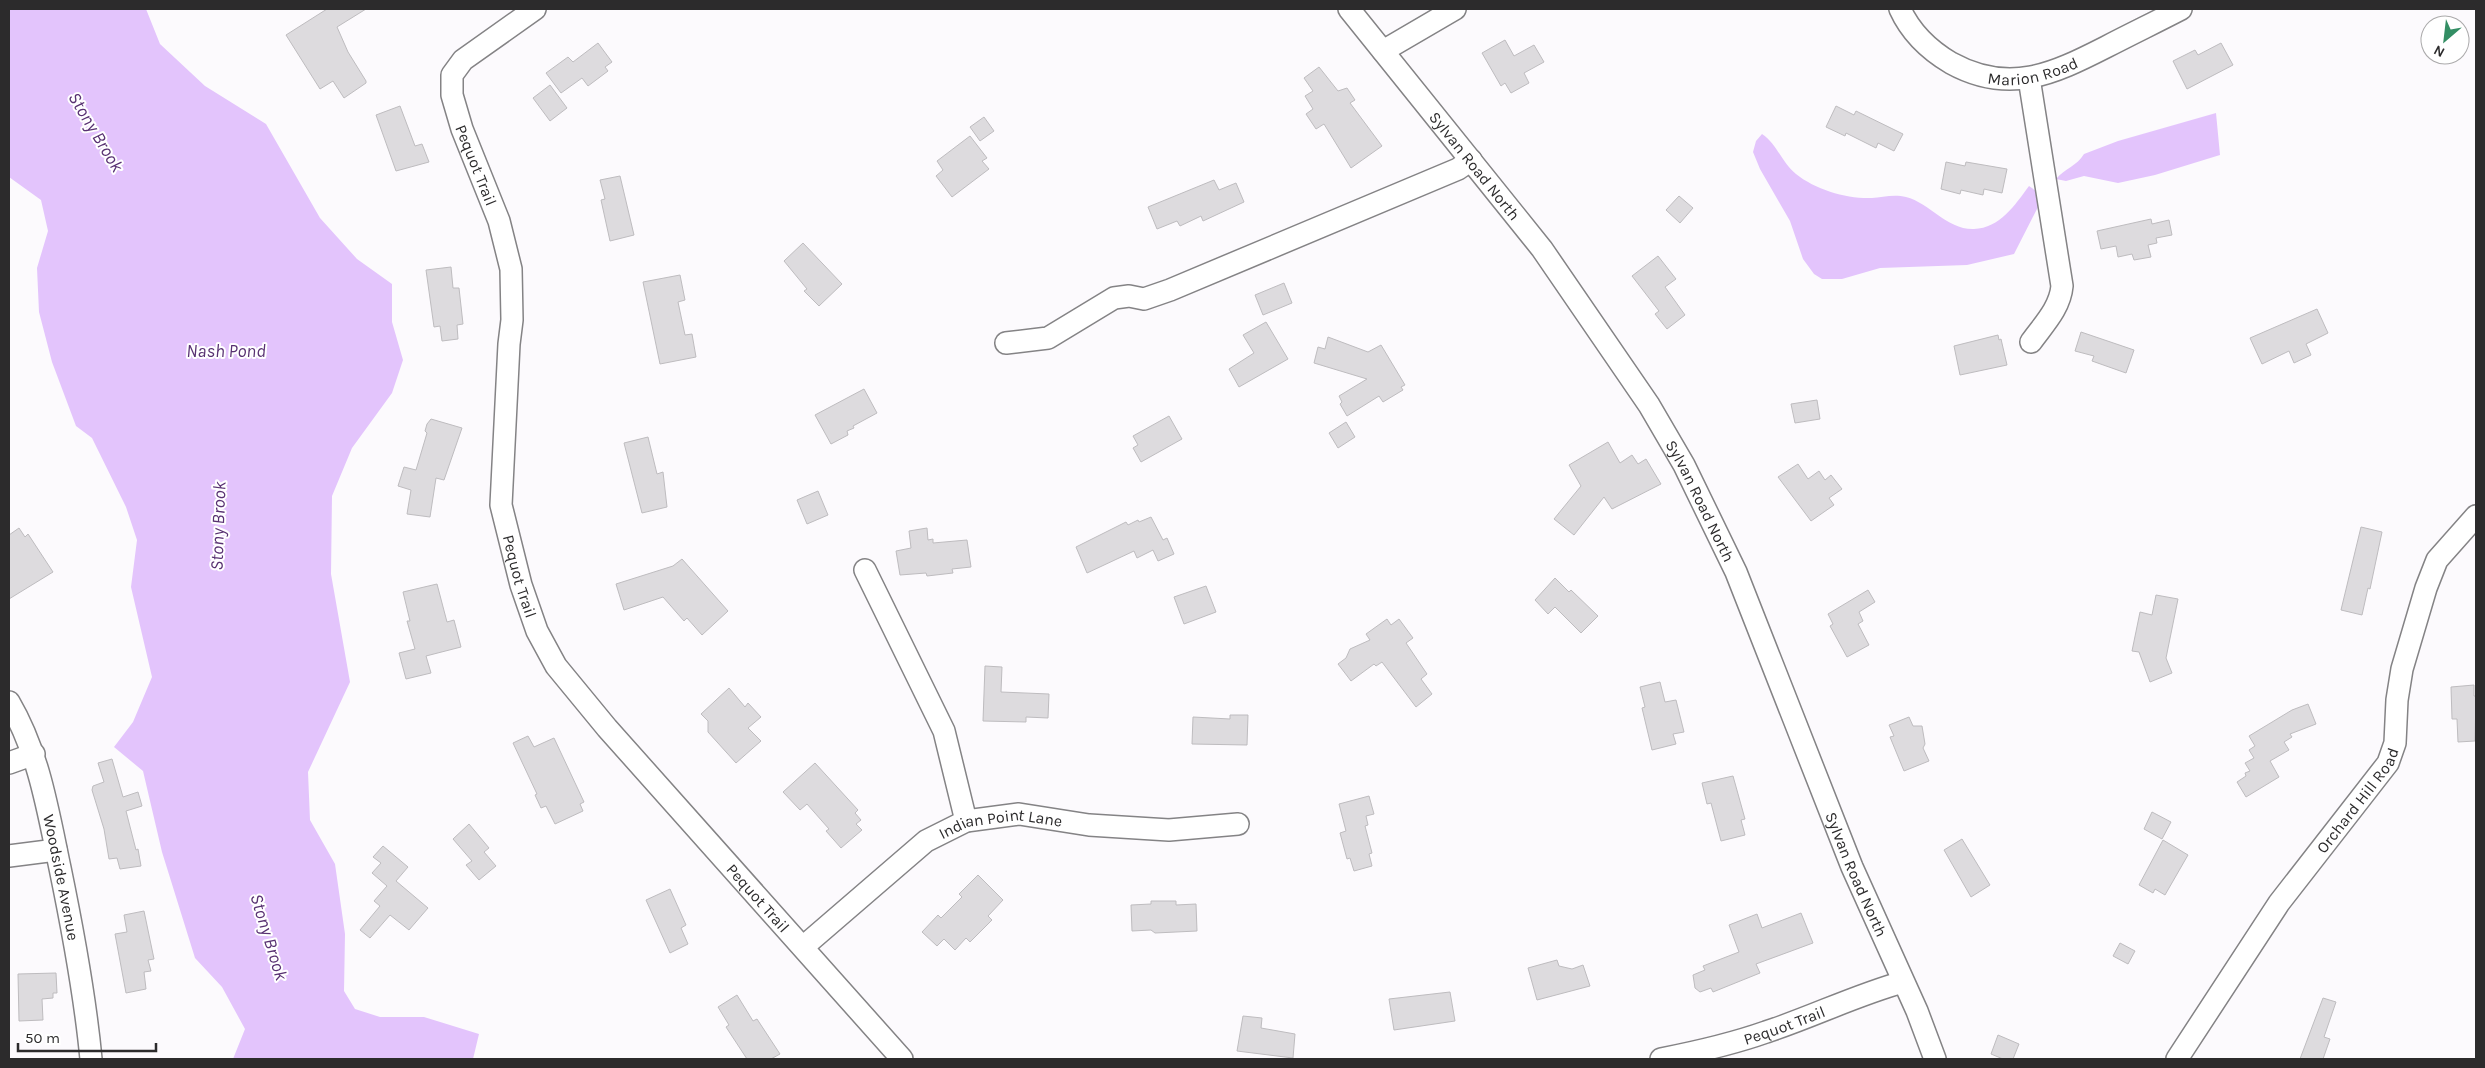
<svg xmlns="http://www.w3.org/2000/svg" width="2485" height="1068" viewBox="0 0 2485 1068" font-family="Karla,sans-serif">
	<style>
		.water { fill: #e3c4fc }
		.building { fill: #dddbde; stroke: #bebcbf }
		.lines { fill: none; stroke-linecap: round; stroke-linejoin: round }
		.minor-casing { stroke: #848385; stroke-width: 24 }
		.minor { stroke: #fff; stroke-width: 21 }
		.labels { text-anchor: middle; stroke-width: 4; stroke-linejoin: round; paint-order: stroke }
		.street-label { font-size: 16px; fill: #2c2b2c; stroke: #fff }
		.water-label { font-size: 18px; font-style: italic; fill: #583172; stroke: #fff }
	</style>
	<rect width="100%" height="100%" fill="#fcfafd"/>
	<path class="water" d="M9,9H146L160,44L205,86L266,124L320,218L357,259L392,284V322L403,360L392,393L352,448L332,496L331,574L350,682L308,772L310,820L335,864L345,934L344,991L355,1009L380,1017H424L479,1034L473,1059H233L245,1029L222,987L195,958L162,852L143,771L114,747L133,722L152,677L131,587L137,540L126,507L92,438L76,426L52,362L39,312L37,268L48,231L41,200L9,177Z
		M2216,113L2220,155L2155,175L2118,183L2084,176L2066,181L2056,179C2065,168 2077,166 2084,154L2118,141Z
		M1762,134C1777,144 1782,163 1796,174C1816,190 1847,199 1872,198C1882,197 1895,194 1906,197C1930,203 1947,230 1974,229C2000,228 2015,205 2029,186L2036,191L2038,207L2014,254L1967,265L1880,268L1842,279H1822L1814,274L1803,259L1790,221L1760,169L1753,152L1756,141Z"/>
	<path class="building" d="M327,9H366L337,27L348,52L366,81V83L344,98L333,81L320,89L286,35Z
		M1505,40L1514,56L1534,45L1544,62L1524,73L1529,83L1511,93L1505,83L1501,86L1482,53Z
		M598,43L612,62L605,67L608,71L588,86L582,78L561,93L546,73L568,57L573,62Z
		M2221,43L2233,65L2187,89L2173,61L2195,50L2198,55Z
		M1319,67L1338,91L1347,88L1355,100L1350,103L1382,146L1351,168L1324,124L1316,129L1306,114L1313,109L1305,96L1313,91L1304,78Z
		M550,85L567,108L550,121L533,98Z
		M400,106L415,146L422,144L429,162L396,171L376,115Z
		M1836,106L1854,115L1856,111L1903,134L1894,151L1878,143L1876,148L1846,133L1845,136L1826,127Z
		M984,117L994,131L980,141L970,127Z
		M970,136L987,158L982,161L989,169L952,197L936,176L943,170L937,161Z
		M1946,162L1965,166L1966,162L2007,169L2002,193L1984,189L1983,195L1961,190L1960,194L1941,189Z
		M620,176L634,235L610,241L601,200L605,199L600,180Z
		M1214,180L1219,190L1236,183L1244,202L1203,221L1201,216L1180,226L1177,221L1157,229L1148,207Z
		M1679,196L1693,208L1680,223L1666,210Z
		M2151,219L2152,224L2169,220L2172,235L2156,238L2157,243L2148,245L2151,257L2134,260L2132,254L2118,257L2116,246L2101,249L2097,231Z
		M803,243L842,284L819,306L804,291L807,289L784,261Z
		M1658,256L1676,279L1665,287L1685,315L1667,329L1655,314L1659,311L1632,276Z
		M451,267L453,288H459L463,324L457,325L458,339L442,341L440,326L434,327L426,270Z
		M680,275L685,300L678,302L685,335L692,334L696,357L660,364L643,282Z
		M1284,283L1292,303L1263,315L1255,295Z
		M2317,309L2328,333L2306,344L2311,355L2294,363L2289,351L2262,364L2250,338Z
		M1266,322L1288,359L1239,387L1229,369L1254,353L1243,335Z
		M2081,332L2134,350L2126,373L2092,361L2094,356L2075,351Z
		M1998,335L1999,340L2001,339L2007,365L1960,375L1954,346Z
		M1328,337L1368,352L1381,345L1405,385L1401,387L1403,390L1383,402L1379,396L1347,416L1340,404L1342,402L1339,396L1367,379L1314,363L1318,347L1325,349Z
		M864,389L877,413L853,426L854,428L847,431L848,435L831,444L815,415Z
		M1817,400L1820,419L1795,423L1791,404Z
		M1169,416L1182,439L1141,462L1133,448L1138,445L1133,436Z
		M431,419L462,428L444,480L436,478L430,517L407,514L411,490L398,486L404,467L416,470L427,433L425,431L427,424Z
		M1346,422L1355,437L1338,448L1329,433Z
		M648,437L657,474L663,472L667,507L642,513L624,443Z
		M1608,442L1620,463L1632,455L1638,464L1646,459L1661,484L1612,509L1604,497L1574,535L1554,519L1581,486L1569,465Z
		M1798,464L1808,479L1819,471L1825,480L1831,475L1842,489L1829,498L1834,505L1811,521L1778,477Z
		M818,491L828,515L807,524L797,500Z
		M1151,517L1163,540L1167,538L1174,554L1158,561L1153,550L1137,558L1134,551L1087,573L1076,547L1126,522L1128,525L1138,520L1139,522Z
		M2361,527L2382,532L2370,589L2368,588L2362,615L2341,610Z
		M19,528L25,537L28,534L53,572L9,599V535Z
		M927,528L928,540L933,539V543L967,540L971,567L952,569L953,573L927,576L926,573L900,575L896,551L911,548L909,531Z
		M682,559L728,611L702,635L687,618L684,621L663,597L624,610L616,584L673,566Z
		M1555,578L1569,592L1571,590L1598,616L1581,633L1555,607L1548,614L1535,600Z
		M437,584L447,622L454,620L461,647L426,656L431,673L406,679L399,653L415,649L407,621H410L403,592Z
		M1206,586L1216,612L1184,624L1174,597Z
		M1868,590L1875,602L1859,612L1863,621L1858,624L1869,645L1847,657L1830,626L1833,624L1828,614Z
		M2156,595L2178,599L2166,658L2172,673L2150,682L2139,652L2132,651L2140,612L2152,615Z
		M1387,619L1391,625L1399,619L1413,638L1406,643L1427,674L1421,679L1432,694L1416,707L1382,662L1376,666L1374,664L1351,681L1338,664L1346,658L1350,649L1370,640L1366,634Z
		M985,666L1002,667L1001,692L1049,694L1048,718L1026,717V722L983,721Z
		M1660,682L1665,702L1676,700L1684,732L1673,734L1676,744L1652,750L1642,708L1645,707L1640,687Z
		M2474,685V696H2476L2475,741L2458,742L2457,719H2452L2451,687Z
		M729,688L745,707L748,703L761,717L748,728L761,741L736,763L708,732V721L701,714Z
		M2308,704L2316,724L2290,734L2292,737L2284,742L2289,750L2270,761L2279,777L2246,797L2237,782L2246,776L2245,773L2250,771L2245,763L2254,758L2249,750L2255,746L2249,736L2292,710Z
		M1230,715H1248L1247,745L1192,744L1193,717L1230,719Z
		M1909,717L1913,726H1922L1925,744L1923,748L1929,761L1904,771L1890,737L1894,736L1889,725Z
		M528,736L534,747L554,738L584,802L580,804L583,811L555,824L546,806L541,808L535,795L537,794L513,743Z
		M112,759L123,797L138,792L142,806L126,811L136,850L138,849L141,866L120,869L117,858L109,859L104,829L92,790L93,786L104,782L98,763Z
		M815,763L858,810L855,813L861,820L856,824L862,830L841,848L826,831L829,829L807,804L800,810L783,792Z
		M1733,776L1745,819L1741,820L1745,835L1721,841L1711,803L1707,804L1702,783Z
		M1369,796L1374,814L1366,816L1368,825L1365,826L1372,853L1369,854L1372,866L1354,871L1350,858L1347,859L1340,833L1346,831L1339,804Z
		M2152,812L2171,822L2162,839L2144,829Z
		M469,824L489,848L484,852L496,866L479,880L466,865L472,861L453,839Z
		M1962,839L1990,885L1971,897L1944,850Z
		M2163,840L2188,855L2165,895L2155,889L2153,893L2139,885Z
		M383,846L408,867L396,881L428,908L409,930L390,915L370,938L360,930L380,906L374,901L387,886L372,873L381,863L373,857Z
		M978,875L1003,900L988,916L992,920L970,942L966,938L955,950L944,939L937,946L922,932L938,915L941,918L962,897L959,894Z
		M670,889L686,925L681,928L688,944L670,953L646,900Z
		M1151,901H1176V905L1196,904L1197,931L1155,933L1151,930L1132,931L1131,905L1151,904Z
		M144,911L154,959L148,960L151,971L144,972L146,989L126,993L115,934L127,932L124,915Z
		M1801,913L1813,943L1756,964L1760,973L1713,992L1711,988L1700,992L1695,988L1693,975L1705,970L1703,966L1739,952L1729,925L1757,914L1762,928Z
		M2120,943L2135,951L2128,964L2113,956Z
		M1557,960L1559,966L1572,969L1583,965L1590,986L1537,1000L1528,968Z
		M56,973L57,993H53V998L42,999L43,1020L19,1021L18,974Z
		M1450,992L1455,1021L1394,1030L1389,999Z
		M737,995L753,1021L757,1019L780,1054L771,1059H747L726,1027L729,1025L718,1007Z
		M2323,998L2336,1002L2324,1037L2330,1039L2323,1059H2300Z
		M1243,1016L1262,1018L1261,1028L1295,1034L1293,1058L1237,1051Z
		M1998,1035L2019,1044L2013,1059H2003L1991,1054Z"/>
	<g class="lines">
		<g class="minor-casing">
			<g id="minor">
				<path id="s1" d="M535,9L463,60L452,75V95L462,129L499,221L511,269L512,320L509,344L501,505L521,585L537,631L556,666L607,728L902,1059"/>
				<path id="s2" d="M1349,9L1542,249L1649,405L1684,465L1736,572L1852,867L1917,1011L1935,1059"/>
				<path id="s3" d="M1900,9C1911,33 1929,50 1951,63C2009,95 2053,74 2106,47C2131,34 2156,22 2181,9"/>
				<path d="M1383,51L1455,9"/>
				<path d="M2029,78L2062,286C2060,308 2044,324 2031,342"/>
				<path d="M1006,343L1048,338L1114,298L1129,296L1144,299L1170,290L1458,169L1471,160"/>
				<path d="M865,570L944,731L966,821"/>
				<path id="s4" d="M9,702C39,753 48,811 60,868C73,931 85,995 91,1059"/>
				<path d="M9,763L34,754"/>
				<path d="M9,856L56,850"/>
				<path id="s5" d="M803,947L926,841L966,821L1019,814L1089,825L1169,830L1238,824"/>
				<path id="s6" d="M1661,1059C1697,1052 1732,1044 1766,1032C1812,1017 1856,995 1903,982"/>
				<path id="s7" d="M2177,1059L2279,903L2388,763L2395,743L2397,700L2402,669L2426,588L2437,560L2476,516"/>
			</g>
		</g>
		<use href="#minor" class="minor"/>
	</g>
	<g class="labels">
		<g class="street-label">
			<text dy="6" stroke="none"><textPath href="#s3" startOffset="161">Marion Road</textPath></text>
			<text dy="6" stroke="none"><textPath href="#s1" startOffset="201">Pequot Trail</textPath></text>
			<text dy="6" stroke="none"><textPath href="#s2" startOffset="201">Sylvan Road North</textPath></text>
			<text dy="6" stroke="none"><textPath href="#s2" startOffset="606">Sylvan Road North</textPath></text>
			<text dy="6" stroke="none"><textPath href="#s1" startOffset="621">Pequot Trail</textPath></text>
			<text dy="6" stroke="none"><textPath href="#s7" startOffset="316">Orchard Hill Road</textPath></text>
			<text dy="6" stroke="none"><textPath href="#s5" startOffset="241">Indian Point Lane</textPath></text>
			<text dy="6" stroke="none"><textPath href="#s2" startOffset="1011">Sylvan Road North</textPath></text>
			<text dy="6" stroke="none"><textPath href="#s4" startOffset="184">Woodside Avenue</textPath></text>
			<text dy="6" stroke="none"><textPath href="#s1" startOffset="1026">Pequot Trail</textPath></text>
			<text dy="6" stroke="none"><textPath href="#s6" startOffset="128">Pequot Trail</textPath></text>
		</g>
		<g class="water-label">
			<text transform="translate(96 132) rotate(59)" y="6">Stony Brook</text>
			<text x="226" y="357">Nash Pond</text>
			<text transform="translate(218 526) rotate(-88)" y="6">Stony Brook</text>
			<text transform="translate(269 937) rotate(73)" y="6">Stony Brook</text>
		</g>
	</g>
	<rect width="2485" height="1068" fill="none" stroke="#2c2b2c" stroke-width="20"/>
	<g transform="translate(2445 40) rotate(208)"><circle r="24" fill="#ffffff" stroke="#abaaab"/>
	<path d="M0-4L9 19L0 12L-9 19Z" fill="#338e64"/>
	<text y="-8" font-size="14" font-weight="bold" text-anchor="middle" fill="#2c2b2c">N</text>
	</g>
	<path d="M18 1043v8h138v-8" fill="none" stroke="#2c2b2c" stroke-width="2.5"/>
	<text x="25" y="1043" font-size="15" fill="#2c2b2c" stroke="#ffffff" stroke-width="4" paint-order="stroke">50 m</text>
</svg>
